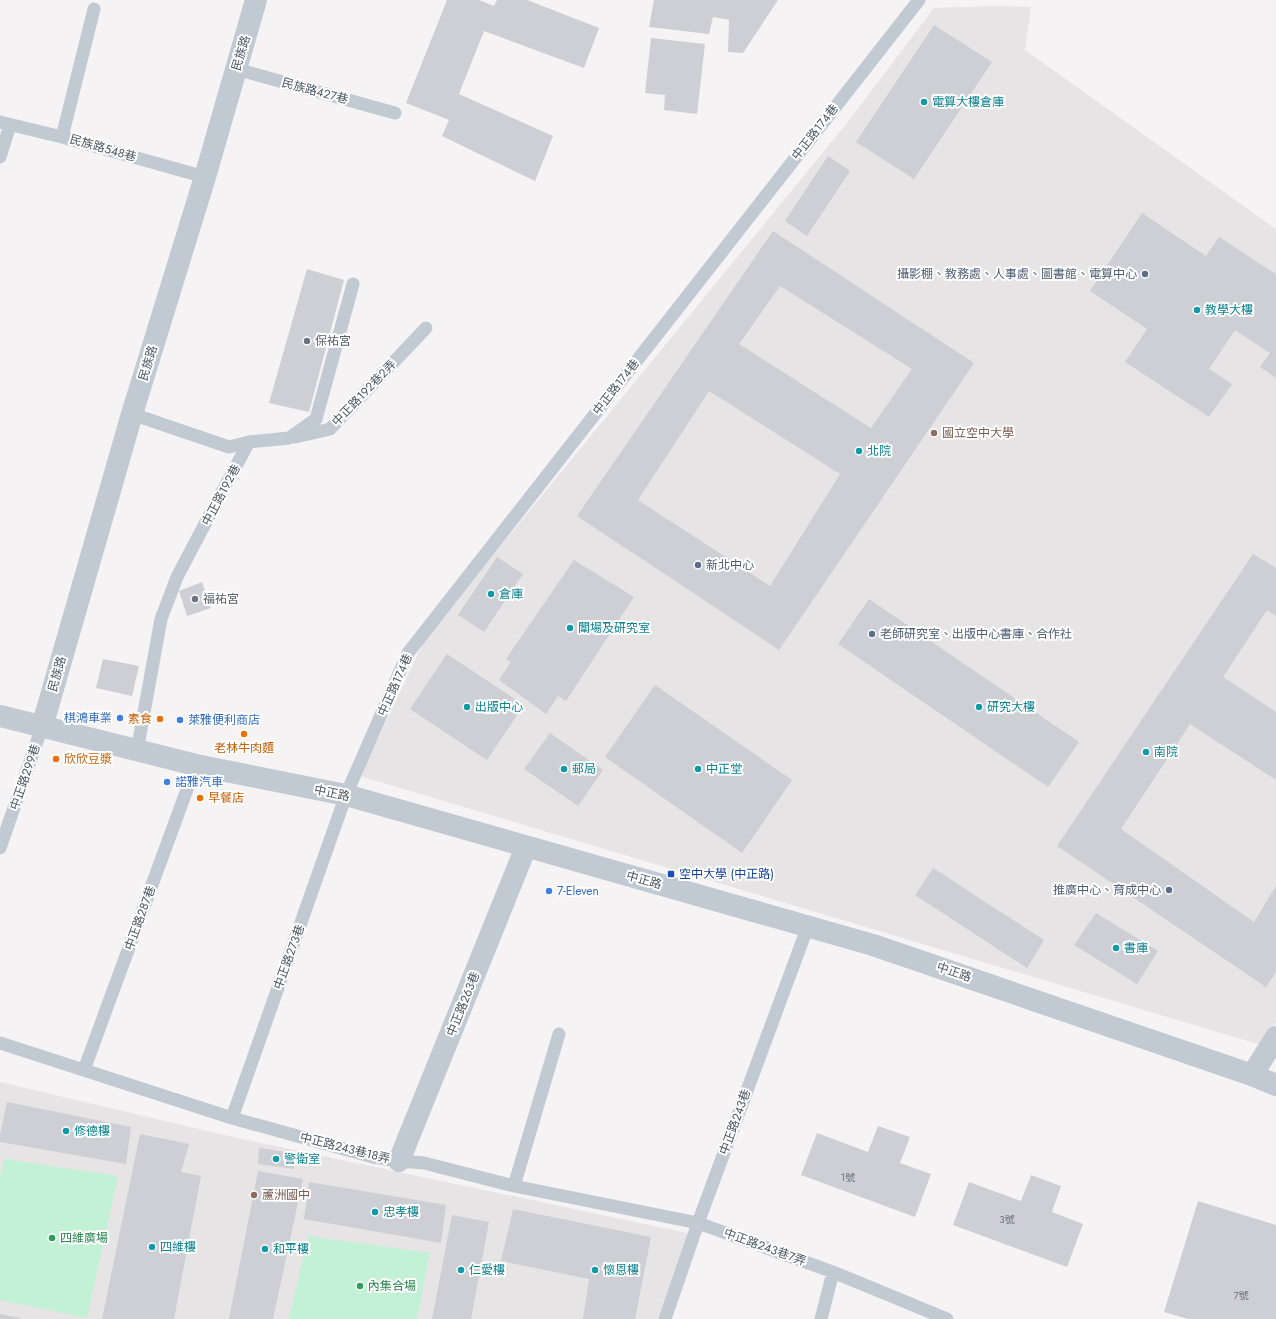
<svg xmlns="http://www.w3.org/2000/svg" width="1276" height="1319" viewBox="0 0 1276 1319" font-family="Jost,'Noto Sans TC',sans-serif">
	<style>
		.education { fill: #e6e4e5 }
		.green { fill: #c3f1d5 }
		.building { fill: #cdcfd5; fill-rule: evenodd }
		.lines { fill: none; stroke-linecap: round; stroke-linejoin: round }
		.service { stroke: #c1cad2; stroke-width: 13 }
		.minor { stroke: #c1cad2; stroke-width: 22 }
		.tertiary { stroke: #c1cad2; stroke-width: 22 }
		.culture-dot { fill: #0f9aa8; stroke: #fff; stroke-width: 1.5 }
		.service-dot { fill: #5c6f8a; stroke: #fff; stroke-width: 1.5 }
		.worship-dot { fill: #6b7280; stroke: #fff; stroke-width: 1.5 }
		.education-dot { fill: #8d6e63; stroke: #fff; stroke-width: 1.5 }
		.shop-dot { fill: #3f7fe0; stroke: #fff; stroke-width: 1.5 }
		.food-dot { fill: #e8710a; stroke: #fff; stroke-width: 1.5 }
		.transit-dot { fill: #1a4fb4; stroke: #fff; stroke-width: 1.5 }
		.leisure-dot { fill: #2e9e5b; stroke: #fff; stroke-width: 1.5 }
		.labels { text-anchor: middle; stroke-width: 4; stroke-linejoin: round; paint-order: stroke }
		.number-label { font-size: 10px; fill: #6b747e }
		.street-label { font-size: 12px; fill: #4a5661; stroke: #fff }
		.culture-label { font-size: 12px; fill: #0d838f; stroke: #fff; text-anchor: start }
		.service-label { font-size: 12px; fill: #4e5e75; stroke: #fff; text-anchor: end }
		.worship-label { font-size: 12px; fill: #5b616d; stroke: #fff; text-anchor: start }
		.education-label { font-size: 12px; fill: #785e54; stroke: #fff; text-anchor: start }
		.shop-label { font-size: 12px; fill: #366cbe; stroke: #fff; text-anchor: start }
		.food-label { font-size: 12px; fill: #c56008; stroke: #fff; text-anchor: start }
		.transit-label { font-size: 12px; fill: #164399; stroke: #fff; text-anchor: start }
		.leisure-label { font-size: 12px; fill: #27864d; stroke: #fff; text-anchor: start }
	</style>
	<rect width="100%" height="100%" fill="#f5f3f3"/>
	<path class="education" d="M996,6L1031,7L1025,50L1276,229V1022L1261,1045L360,776L426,637L847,123L934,8Z
		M0,1082L233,1137L692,1234L658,1319H0Z"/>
	<path class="green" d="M4,1159L118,1176L87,1318L0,1300V1177Z
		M308,1236L430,1253L417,1319H289Z"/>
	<path class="building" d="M447,0H479L494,6L497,0H527L599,28L584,68L484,31L459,94L553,136L535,181L442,136L449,120L406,103Z
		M654,0H778L743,53L728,52L729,20L713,17L709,34L649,27Z
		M934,25L992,62L914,179L856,142Z
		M651,38L705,44L697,114L664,110L665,95L645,93Z
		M828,156L850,171L807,236L785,221Z
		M1142,213L1206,256L1219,237L1276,274V378L1260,367L1270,353L1235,330L1209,369L1232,384L1209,417L1125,362L1147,329L1090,291Z
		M773,231L974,363L779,650L577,516ZM780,286L912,369L871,428L739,344ZM709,391L840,474L770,586L638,500Z
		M307,269L344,280L309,412L269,403Z
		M1253,554L1276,568V616L1267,610L1223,677L1276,712V780L1190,724L1121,829L1254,922L1276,886V972L1266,987L1057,846Z
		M497,557L523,574L484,632L458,615Z
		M574,560L634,597L566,701L558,696L546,714L499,680L511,662L506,659Z
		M202,582L211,608L187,616L179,591Z
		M869,599L1079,742L1048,787L838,644Z
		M447,654L524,705L487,760L410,709Z
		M103,659L139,666L132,696L96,688Z
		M655,685L792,780L742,853L605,757Z
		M550,733L603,770L578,806L524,769Z
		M933,868L1044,940L1027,968L915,895Z
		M1096,913L1158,951L1137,984L1074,945Z
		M7,1102L131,1127L126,1164L0,1142V1135Z
		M878,1126L910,1137L900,1163L931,1174L915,1217L801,1175L817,1133L868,1152Z
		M140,1134L189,1144L181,1172L201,1176L174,1319H102Z
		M259,1148L294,1153V1169L258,1164Z
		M258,1171L303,1179L273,1319H229Z
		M1031,1175L1061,1186L1052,1212L1083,1224L1067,1267L953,1225L969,1182L1021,1201Z
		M309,1182L446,1205L441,1243L304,1219Z
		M1198,1201L1276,1225V1319H1188L1164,1312Z
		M513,1209L651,1237L635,1319H583L589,1279L501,1261Z
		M452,1215L489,1222L471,1319H432Z
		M0,1314L20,1318V1319H0Z"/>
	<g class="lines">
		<path class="service" d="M236,69L395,113
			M0,122L62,137L205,177
			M62,137L94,9
			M0,157L10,125
			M132,414L229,447L249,442
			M295,437L330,429L426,328
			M137,751L161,619L177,577L217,501L249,442L289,438L316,419L353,284
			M0,848L42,727
			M0,1043L232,1118L373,1157L399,1161L424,1163L514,1186L698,1223L833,1272L947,1319
			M84,1070L196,765
			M232,1118L346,795L408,653L919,0
			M514,1186L559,1034
			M665,1319L698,1223L808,926
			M821,1319L833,1272"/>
		<path class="minor" d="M1252,1075L1276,1037
			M399,1161L526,847"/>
		<path class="tertiary" d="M0,716L196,765L346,795L873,945L1252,1075L1276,1085
			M42,727L132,414L205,177L256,0"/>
	</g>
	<g class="culture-dot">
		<circle cx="924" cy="102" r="4"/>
		<circle cx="1197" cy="310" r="4"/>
		<circle cx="859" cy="451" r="4"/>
		<circle cx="491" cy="594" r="4"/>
		<circle cx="570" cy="628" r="4"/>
		<circle cx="467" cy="707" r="4"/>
		<circle cx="979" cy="707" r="4"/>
		<circle cx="1146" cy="752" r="4"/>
		<circle cx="564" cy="769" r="4"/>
		<circle cx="698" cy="769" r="4"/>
		<circle cx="1116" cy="948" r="4"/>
		<circle cx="66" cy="1131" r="4"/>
		<circle cx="276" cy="1159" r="4"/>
		<circle cx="375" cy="1212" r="4"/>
		<circle cx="152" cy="1247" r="4"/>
		<circle cx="265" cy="1249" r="4"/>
		<circle cx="461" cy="1270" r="4"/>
		<circle cx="595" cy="1270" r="4"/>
	</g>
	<g class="service-dot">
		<circle cx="1145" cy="274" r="4"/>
		<circle cx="698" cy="565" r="4"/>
		<circle cx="872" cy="634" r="4"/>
		<circle cx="1169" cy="890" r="4"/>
	</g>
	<g class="worship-dot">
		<circle cx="307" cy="341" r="4"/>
		<circle cx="195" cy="599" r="4"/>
	</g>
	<g class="education-dot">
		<circle cx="934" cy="433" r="4"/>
		<circle cx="254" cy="1195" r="4"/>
	</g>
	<g class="shop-dot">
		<circle cx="120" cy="718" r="4"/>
		<circle cx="180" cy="720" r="4"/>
		<circle cx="167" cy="782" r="4"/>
		<circle cx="549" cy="891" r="4"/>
	</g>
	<g class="food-dot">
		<circle cx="160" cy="719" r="4"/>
		<circle cx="244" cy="734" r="4"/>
		<circle cx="56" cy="759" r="4"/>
		<circle cx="200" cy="798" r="4"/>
	</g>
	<rect class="transit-dot" x="667" y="870" width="8" height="8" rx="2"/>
	<g class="leisure-dot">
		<circle cx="52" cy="1238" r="4"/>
		<circle cx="360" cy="1286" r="4"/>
	</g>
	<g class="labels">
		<g class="number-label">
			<text x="848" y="1181">1號</text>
			<text x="1007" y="1223">3號</text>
			<text x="1241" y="1299">7號</text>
		</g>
		<g class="street-label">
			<text transform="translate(241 53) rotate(-73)" y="4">民族路</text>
			<text transform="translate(315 91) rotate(15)" y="4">民族路427巷</text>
			<text transform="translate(815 132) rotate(-52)" y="4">中正路174巷</text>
			<text transform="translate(103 148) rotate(16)" y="4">民族路548巷</text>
			<text transform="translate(148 363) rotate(-73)" y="4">民族路</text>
			<text transform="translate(616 387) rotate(-52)" y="4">中正路174巷</text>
			<text transform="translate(364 393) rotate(-46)" y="4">中正路192巷2弄</text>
			<text transform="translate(221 495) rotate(-62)" y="4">中正路192巷</text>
			<text transform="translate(57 674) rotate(-74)" y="4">民族路</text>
			<text transform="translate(395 685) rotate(-66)" y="4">中正路174巷</text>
			<text transform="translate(25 777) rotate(-71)" y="4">中正路299巷</text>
			<text transform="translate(332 793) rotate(12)" y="4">中正路</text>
			<text transform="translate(644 880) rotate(16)" y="4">中正路</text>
			<text transform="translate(140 918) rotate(-70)" y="4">中正路287巷</text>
			<text transform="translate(289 957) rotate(-70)" y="4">中正路273巷</text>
			<text transform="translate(954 972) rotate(19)" y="4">中正路</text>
			<text transform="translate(463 1004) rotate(-68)" y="4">中正路263巷</text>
			<text transform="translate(735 1122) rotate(-70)" y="4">中正路243巷</text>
			<text transform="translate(345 1148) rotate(14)" y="4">中正路243巷18弄</text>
			<text transform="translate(765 1247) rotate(20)" y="4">中正路243巷7弄</text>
		</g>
		<g class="culture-label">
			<text x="932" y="106">電算大樓倉庫</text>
			<text x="1205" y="314">教學大樓</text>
			<text x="867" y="455">北院</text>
			<text x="499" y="598">倉庫</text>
			<text x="578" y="632">闈場及研究室</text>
			<text x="475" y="711">出版中心</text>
			<text x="987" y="711">研究大樓</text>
			<text x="1154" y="756">南院</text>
			<text x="572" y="773">郵局</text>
			<text x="706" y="773">中正堂</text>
			<text x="1124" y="952">書庫</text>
			<text x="74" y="1135">修德樓</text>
			<text x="284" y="1163">警衛室</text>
			<text x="383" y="1216">忠孝樓</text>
			<text x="160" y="1251">四維樓</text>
			<text x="273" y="1253">和平樓</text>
			<text x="469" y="1274">仁愛樓</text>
			<text x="603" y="1274">懷恩樓</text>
		</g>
		<g class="service-label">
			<text x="1137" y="278">攝影棚、教務處、人事處、圖書館、電算中心</text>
			<text x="706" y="569" text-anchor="start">新北中心</text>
			<text x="880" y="638" text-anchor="start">老師研究室、出版中心書庫、合作社</text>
			<text x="1161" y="894">推廣中心、育成中心</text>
		</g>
		<g class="worship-label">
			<text x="315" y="345">保祐宮</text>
			<text x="203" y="603">福祐宮</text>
		</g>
		<g class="education-label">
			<text x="942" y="437">國立空中大學</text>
			<text x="262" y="1199">蘆洲國中</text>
		</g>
		<g class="shop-label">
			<text x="112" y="722" text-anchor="end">棋鴻車業</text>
			<text x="188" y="724">萊雅便利商店</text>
			<text x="175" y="786">諾雅汽車</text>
			<text x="557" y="895">7-Eleven</text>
		</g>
		<g class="food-label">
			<text x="152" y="723" text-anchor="end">素食</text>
			<text x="244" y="752" text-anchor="middle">老林牛肉麵</text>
			<text x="64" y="763">欣欣豆漿</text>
			<text x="208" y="802">早餐店</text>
		</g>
		<g class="transit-label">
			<text x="679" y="878">空中大學 (中正路)</text>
		</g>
		<g class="leisure-label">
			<text x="60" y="1242">四維廣場</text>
			<text x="368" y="1290">內集合場</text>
		</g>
	</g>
</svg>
